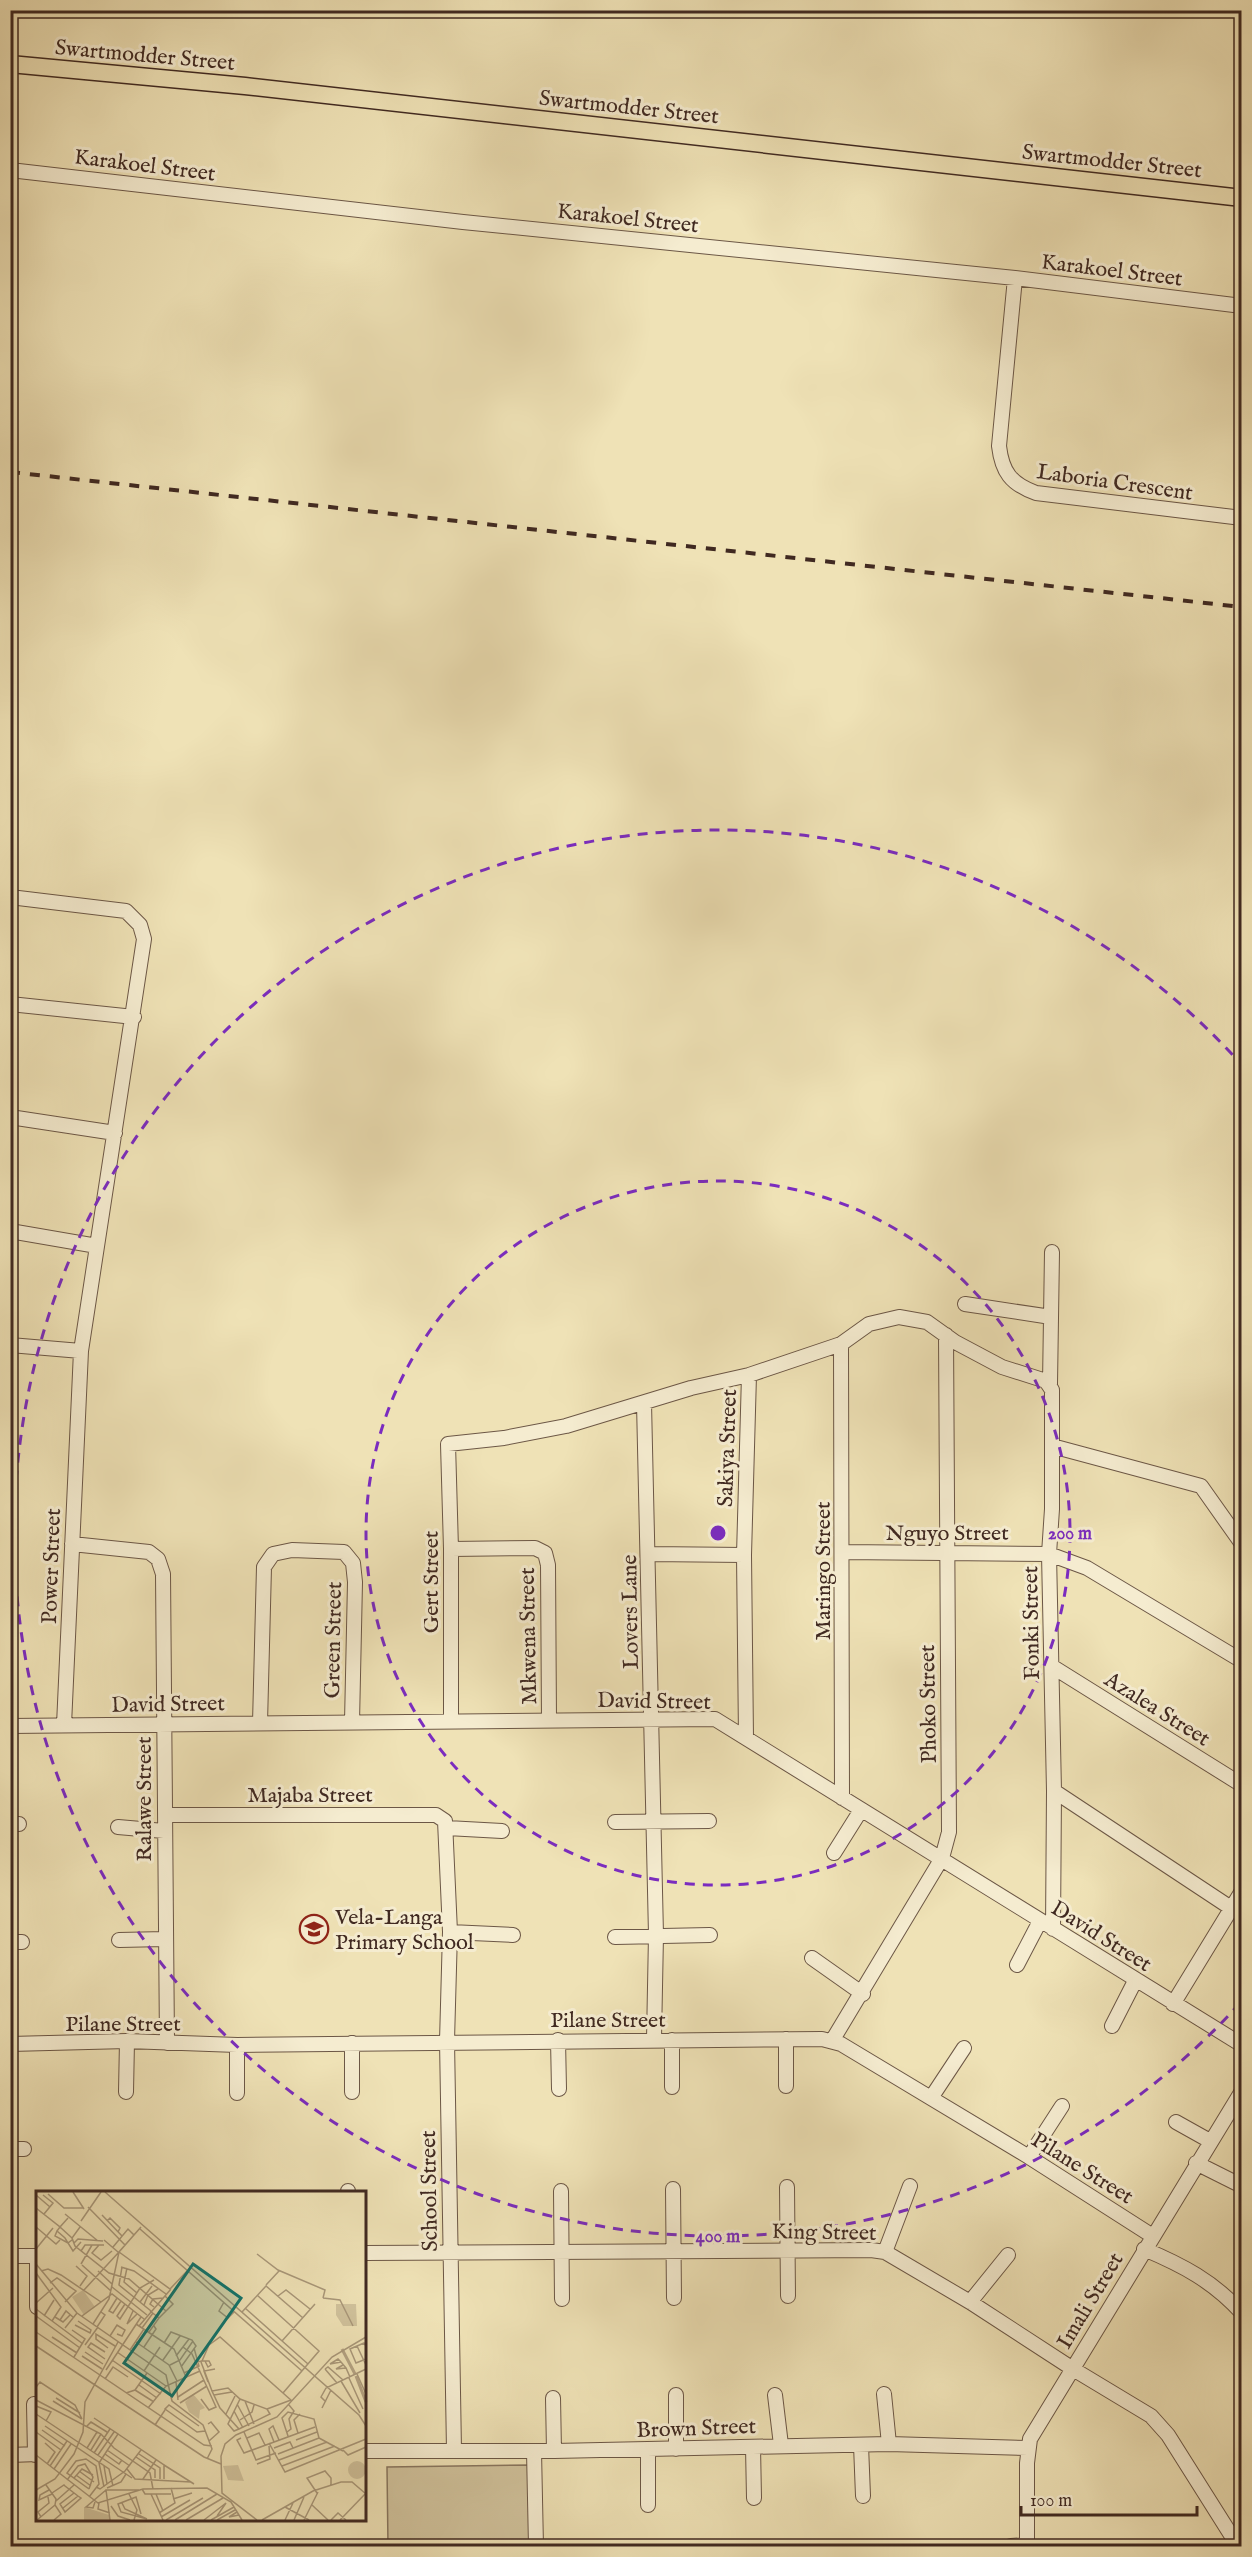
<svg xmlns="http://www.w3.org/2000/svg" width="1252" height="2557" viewBox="0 0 1252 2557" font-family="'IM FELL English',serif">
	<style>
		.green { fill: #d1c39d; stroke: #88765f; stroke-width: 1.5 }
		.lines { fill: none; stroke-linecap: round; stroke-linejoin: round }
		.minor-casing { stroke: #6c5746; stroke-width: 16 }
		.major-casing { stroke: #402921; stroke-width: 19 }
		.minor { stroke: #f5ecd0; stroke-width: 14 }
		.major { stroke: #efe2b6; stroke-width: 16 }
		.rail { stroke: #402921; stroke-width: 4; stroke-dasharray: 10 10; stroke-linecap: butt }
		.ring { fill: none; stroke: #7b2cbf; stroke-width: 3; stroke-dasharray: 10 8 }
		.labels { text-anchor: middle; stroke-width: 6; stroke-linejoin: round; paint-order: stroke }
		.street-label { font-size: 22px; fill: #402921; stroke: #f5ecd0 }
		.poi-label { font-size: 22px; fill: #402921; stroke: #f5ecd0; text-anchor: start }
		.inset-river { fill: none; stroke: #b4a383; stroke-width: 3 }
		.inset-road { fill: none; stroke: #a9987a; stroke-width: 1.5 }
		.view { fill: #0f766e; fill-opacity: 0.15; stroke: #0f766e; stroke-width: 3 }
		.inset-edge { fill: none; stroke: #402921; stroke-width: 3 }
		.centre { fill: #7b2cbf; stroke: #f5ecd0; stroke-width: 3 }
		.ring-label { font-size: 18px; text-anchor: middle; font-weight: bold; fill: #7b2cbf; stroke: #f5ecd0; stroke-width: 6; stroke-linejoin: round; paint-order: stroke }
	</style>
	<rect width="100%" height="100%" fill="#efe2b6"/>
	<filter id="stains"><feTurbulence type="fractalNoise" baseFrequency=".00333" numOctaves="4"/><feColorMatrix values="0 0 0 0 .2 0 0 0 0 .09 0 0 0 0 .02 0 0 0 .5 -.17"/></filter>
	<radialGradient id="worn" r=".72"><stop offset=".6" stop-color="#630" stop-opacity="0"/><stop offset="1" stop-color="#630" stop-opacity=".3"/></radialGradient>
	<path class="green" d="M529,2465L530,2546H388L387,2467Z"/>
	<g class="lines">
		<g class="minor-casing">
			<path id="minor" d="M10,170L463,222L1015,278L1242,306
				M1015,278L999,446C1002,472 1011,484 1036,493L1242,518
				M10,897L126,911L140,925L144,939L81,1351
				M10,1004L134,1017
				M10,1117L115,1133
				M10,1231L97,1246
				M965,1304L1051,1317
				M841,1344L842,1798
				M10,1345L81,1351L64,1725
				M1050,1384L1052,1252
				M644,1403L656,1935L654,2039
				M1052,1446L1201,1486L1242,1544
				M72,1544L149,1552L158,1559L163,1574L167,2043
				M451,1549L535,1548L545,1553L548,1565L549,1720
				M843,1552L1049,1554L1087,1568L1242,1661
				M649,1554L744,1555
				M1053,1667L1242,1785
				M451,1721V1549L448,1444L504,1438L566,1426L691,1388L749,1375L841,1344L869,1324L899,1317L927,1322L955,1342L1002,1367L1046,1381L1052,1390V1509L1049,1554L1054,1791L1053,1929
				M260,1723L264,1567L273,1554L292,1550L344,1552L353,1563L355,1582L352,1722
				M10,1726L715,1719L1242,2045
				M746,1738L744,1555L749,1375
				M1054,1791L1231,1908
				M165,1815H436L445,1821L450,1932L447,2041L454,2450
				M615,1822L709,1821
				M10,1824H19
				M118,1827L164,1831
				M447,1828L502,1831
				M834,1853L861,1810
				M450,1932L513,1935
				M615,1937L710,1935
				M119,1940L165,1939
				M10,1942H22
				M812,1958L863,1994
				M1017,1965L1040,1921
				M1173,2004L1242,1891
				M1112,2026L1135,1981
				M786,2039V2086
				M558,2040L559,2089
				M832,2041L942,1858L949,1832L946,1335
				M10,2044L127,2041L237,2045L822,2039L841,2044L1029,2157L1151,2235
				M672,2087V2040
				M126,2092L127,2041
				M352,2092V2043
				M237,2093V2045
				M931,2098L964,2048
				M1176,2122L1210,2141
				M10,2149H24
				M1029,2157L1062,2106
				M1196,2163L1242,2186
				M787,2187L788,2296
				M673,2189L674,2298
				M348,2191V2192
				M561,2191L562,2299
				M1144,2249C1182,2265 1213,2281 1242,2313
				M885,2252L910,2186
				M364,2253L871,2250L885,2252L970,2302L1073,2369L1151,2416L1168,2435L1238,2546
				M10,2256H38
				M37,2256V2307
				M970,2302L1008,2255
				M884,2394L889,2444
				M676,2395V2449
				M775,2395L781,2445
				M553,2398L554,2451
				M34,2404L35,2455
				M861,2445L863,2496
				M753,2447L754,2498
				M648,2449V2505
				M364,2451H554L889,2444L1028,2448
				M534,2451L536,2546
				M10,2455L38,2454
				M1011,2546L1027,2545
				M1027,2546V2463L1030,2439L1242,2091"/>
		</g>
		<g class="major-casing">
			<path id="major" d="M10,64L245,86L1242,198"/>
		</g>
		<use href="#minor" class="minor"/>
		<use href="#major" class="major"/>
		<path class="rail" d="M10,472L1242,607"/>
	</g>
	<g class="ring">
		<circle cx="718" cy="1533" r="352"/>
		<path d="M1240 2003A703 703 0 1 1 1240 1063"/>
	</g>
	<defs>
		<g id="school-ring" transform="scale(1.5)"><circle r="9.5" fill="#f5ecd0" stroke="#8f2418" stroke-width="1.5"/><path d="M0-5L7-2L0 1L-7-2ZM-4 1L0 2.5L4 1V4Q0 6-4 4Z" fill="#8f2418"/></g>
	</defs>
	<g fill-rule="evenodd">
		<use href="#school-ring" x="314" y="1929"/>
	</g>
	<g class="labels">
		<g class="street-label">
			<text transform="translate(145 54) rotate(5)" y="8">Swartmodder Street</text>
			<text transform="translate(629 106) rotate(6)" y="8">Swartmodder Street</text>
			<text transform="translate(1112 160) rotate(6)" y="8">Swartmodder Street</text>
			<text transform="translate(145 164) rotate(7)" y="8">Karakoel Street</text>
			<text transform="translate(628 217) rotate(6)" y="8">Karakoel Street</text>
			<text transform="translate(1112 269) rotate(7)" y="8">Karakoel Street</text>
			<text transform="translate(1115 481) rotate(8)" y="8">Laboria Crescent</text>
			<text transform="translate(726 1448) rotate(-88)" y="8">Sakiya Street</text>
			<text x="947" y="1540">Nguyo Street</text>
			<text transform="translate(50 1566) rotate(-88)" y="8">Power Street</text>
			<text transform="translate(822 1571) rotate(-90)" y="8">Maringo Street</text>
			<text transform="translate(430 1582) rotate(-90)" y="8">Gert Street</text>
			<text transform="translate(629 1612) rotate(-91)" y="8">Lovers Lane</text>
			<text transform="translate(1030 1623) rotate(-91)" y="8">Fonki Street</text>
			<text transform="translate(527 1636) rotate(-91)" y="8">Mkwena Street</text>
			<text transform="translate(332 1640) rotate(-89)" y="8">Green Street</text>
			<text transform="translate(654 1700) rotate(1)" y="8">David Street</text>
			<text transform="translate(168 1703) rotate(-1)" y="8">David Street</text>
			<text transform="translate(927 1704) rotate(-91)" y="8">Phoko Street</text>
			<text transform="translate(1158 1708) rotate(32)" y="8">Azalea Street</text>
			<text x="310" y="1802">Majaba Street</text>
			<text transform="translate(143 1799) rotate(-90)" y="8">Ralawe Street</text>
			<text transform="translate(1102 1935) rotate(32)" y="8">David Street</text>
			<text x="608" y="2027">Pilane Street</text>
			<text x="123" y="2031">Pilane Street</text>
			<text transform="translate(1083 2167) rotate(32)" y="8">Pilane Street</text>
			<text transform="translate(428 2191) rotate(-91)" y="8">School Street</text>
			<text transform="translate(824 2231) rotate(1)" y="8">King Street</text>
			<text transform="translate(1089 2300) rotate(-59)" y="8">Imali Street</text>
			<text transform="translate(696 2427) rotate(-2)" y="8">Brown Street</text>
		</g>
		<g class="poi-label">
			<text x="335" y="1924">Vela-Langa<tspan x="335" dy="25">Primary School</tspan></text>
		</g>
	</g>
	<g transform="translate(36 2191)">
		<rect width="330" height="330" fill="#efe2b6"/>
		<path d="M47,99L59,116L48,124L36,106ZM300,113H320L321,135H307L300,124ZM157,203L169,217L164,219L163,228L153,221L149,211ZM312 279a9 9 0 1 1 18 0a9 9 0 1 1-18 0ZM202,274L208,290L192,289L187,275ZM48,316L73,324V329H48Z" fill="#d1c39d"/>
		<path class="inset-river" d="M306,158L319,183M320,185L330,211"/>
		<path class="inset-road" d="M37,1L48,18M69,1L323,224L330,235M12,3L28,17H47M0,4L14,16M7,4L17,12L8,23M52,16L89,54M0,17L24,36L21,40M29,23L62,50M66,24L86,45M32,27L24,36L36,47M45,30L65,1M71,30L74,27L84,37L82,41M0,36L20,53L24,49M44,36L36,47L39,55L73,82L93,88L130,120M105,36L83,61L134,98L152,79M104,38L266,180M21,40L29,47L32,52L19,45ZM36,49L32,52L37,60L45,51M68,49L82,61M38,52L42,48L67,50M63,54L56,62L65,69L76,60M77,56L92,38L98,44M0,58L17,37M45,60L49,54H68M221,63L242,79L289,99L287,107M0,73L41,122L130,184L136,210L167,234L176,258L171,268M45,73L56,54M46,74L75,100M40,75L51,85L44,95M85,76L98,80L130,103M86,76L83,94L115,120M91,77L88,91L101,102M5,80L12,78L25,84L65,111M62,80L76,93M0,82L25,116L16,130M14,92L21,87L40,100L29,111M230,94L243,80M76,96L111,124M48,99L83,61M221,104L283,160L247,202M242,105L250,99L274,118M81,107L73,120L77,122L85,110M287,107L304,109L317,135M104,111L116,95M188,111L183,120L192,127L198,121M0,112L17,97M89,113L81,125L84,128L104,97L118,89M108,114L112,104L122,98M118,116L114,113L117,108L127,107M209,117L272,173M0,118L47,153M97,120L91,133L101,123M206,121L230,95L267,127M0,125L44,157M8,125L18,109M46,125L76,103L108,128M19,126L27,131L34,124M123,127L137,113L129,105M24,129L30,120L38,127M57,133L73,108L83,61M100,133L138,158L150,186M39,134L54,142L55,139L42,130M103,135L135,98M61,136L69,124L65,121M29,137L41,122M106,137L117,122M36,139L49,148L38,166M0,141L168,254L176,255M113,141L123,127L114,120M74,145L81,134L89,139L86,145L81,143M16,146L41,162M246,150L279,113M100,151L133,174L141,190M128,152L135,141L156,149L160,155L145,176M49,154L62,136M0,155L168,266L185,273M321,155L330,174M330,155L328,152L314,158L320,172L330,168M108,156L120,138L118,135M147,156L156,163L180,216L173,219L165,208M72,157L60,148V143L79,155M94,159L108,138M49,161L67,173M69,161L55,152L52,156L69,168M81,161L130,195M46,165L66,178M140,165L153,148M76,169L125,203M127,169L144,145M165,170H173L175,174L172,176L169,170M160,171L166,170L173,154L184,146L256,210M165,171L176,200M305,171L294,173L302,168L305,171L310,177L314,186M134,174L144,169L157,150M307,174L300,178L310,177M289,178L292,176L307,189M289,178L301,192M70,179L105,126M108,180L124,156M148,182L163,175L158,157M321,183L330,203M313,187L327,218M69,188L77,176L92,186M305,190L324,222M140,191L142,209M172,191L168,180L179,178M103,194L121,207M0,196L4,191L39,214L46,228M192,197L204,208L231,218L234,223L203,238L184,217L176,200ZM99,199L118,211M90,202L99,199L111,182M178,204L196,201M142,206L168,189M20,207L44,222M0,209L65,243L78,257L114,282L117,298M17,210L46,228M209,210L218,233M290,211L285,206L290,197L330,178M144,212L171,195M201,213L213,235M0,215L15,221L10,230M112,217L130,195L164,180M286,217L295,199M231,218L255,209M198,220L207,237M0,223L96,287M190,223L199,205M58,227L82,243L63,272L68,296M204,229L216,221L218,214M172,233L175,231L183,241L173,250M119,234L129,219M9,235L73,278L77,295M51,235L55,231L71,241M163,235L133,214L129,218L161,241L169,240M203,238L198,240L192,233L204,208M6,239L29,255M0,241L25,259M208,241L220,269L240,262M251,241L255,238L253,228L258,220L253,214M262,242L258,229L264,223M82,243L128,274V288M252,245L246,227L252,221L278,228L283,247M205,247L201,249L208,262L279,236M211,247L223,242L229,254M283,247L307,260M260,249L281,241M238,251L233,238L237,235L243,249M9,252L19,261L11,273M233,252L249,281L330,248M51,257L61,241M238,257L254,251L257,257M55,259L65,243M71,259L94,275M307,259L312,264L330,256M58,262L74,238M69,263L83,273L86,269M103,263L124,277V288M242,263L283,247M0,264L62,312L107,298L171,297L195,311L206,329M62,264L78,241M100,266L119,279V287M243,269L291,251M221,273L234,268L233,255M128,274L158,293M14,275L31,250M68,275L71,293M246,275L299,255M18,278L35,253M91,278L99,288L155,291M43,280L58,291M40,284L55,295M38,287L46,278L57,284M107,288L120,269M31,289L42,275L49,273L57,286L53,298M10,294L20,308L19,314M60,296L64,298L89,280L105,259M71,297L85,291L90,283M106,298L109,303H135M0,299L19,288L38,263L47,241L49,211L82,151M13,299L4,304L3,309L16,303M16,302L28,294L29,295L42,305L45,307L29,321L24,313L38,302M281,302L271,287L289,280L295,287V295M93,303L101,319L98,329M115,303L127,329M120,303L127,320M53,306L63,293L60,275L50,268L40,270L31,282L53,298M137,308L156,302M20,310L38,294M59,311L57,317L50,316L70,299M63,312L62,318L74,322M86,312L89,318L111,328M276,314L292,329M75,315L82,325L94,329M249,316L273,329M27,317L42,305M201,321L193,326L203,324M123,322L139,312L135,297M105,323L100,306L82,313L85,321L111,328M5,326L2,321L13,312L12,306M125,326L154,309M1,329L19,314M18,329L25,323L19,314M74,329L70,299H103M130,329L167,307M139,329L181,303M150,329L187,307M168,329L190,312L181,325M175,329L198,316M181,329L199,319M221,329L186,302L185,265L189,253L200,244L241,226L296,166L330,146M226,329L277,300L305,291H316L330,303M249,329L257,312M258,329L268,306M268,329L282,301M295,329L302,322L310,329M304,329L330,302"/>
		<path class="view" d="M157,73L205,107L136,205L88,172Z"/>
		<rect width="330" height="330" class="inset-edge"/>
	</g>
	<circle cx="718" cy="1533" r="9" class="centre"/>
	<g class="ring-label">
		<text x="1070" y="1539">200 m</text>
		<text x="718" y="2242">400 m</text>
	</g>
	<rect width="1252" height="2557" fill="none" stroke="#efe2b6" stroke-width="36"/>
	<rect x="12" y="12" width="1228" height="2533" fill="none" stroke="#402921" stroke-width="3"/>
	<rect x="18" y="18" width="1216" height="2521" fill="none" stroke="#402921" stroke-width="1.5"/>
	<path d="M1021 2506v9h176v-9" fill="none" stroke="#402921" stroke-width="3"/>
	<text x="1030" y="2506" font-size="18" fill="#402921" stroke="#f5ecd0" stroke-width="4.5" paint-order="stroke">100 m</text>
	<rect width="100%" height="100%" filter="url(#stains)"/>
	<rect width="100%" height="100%" fill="url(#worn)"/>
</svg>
